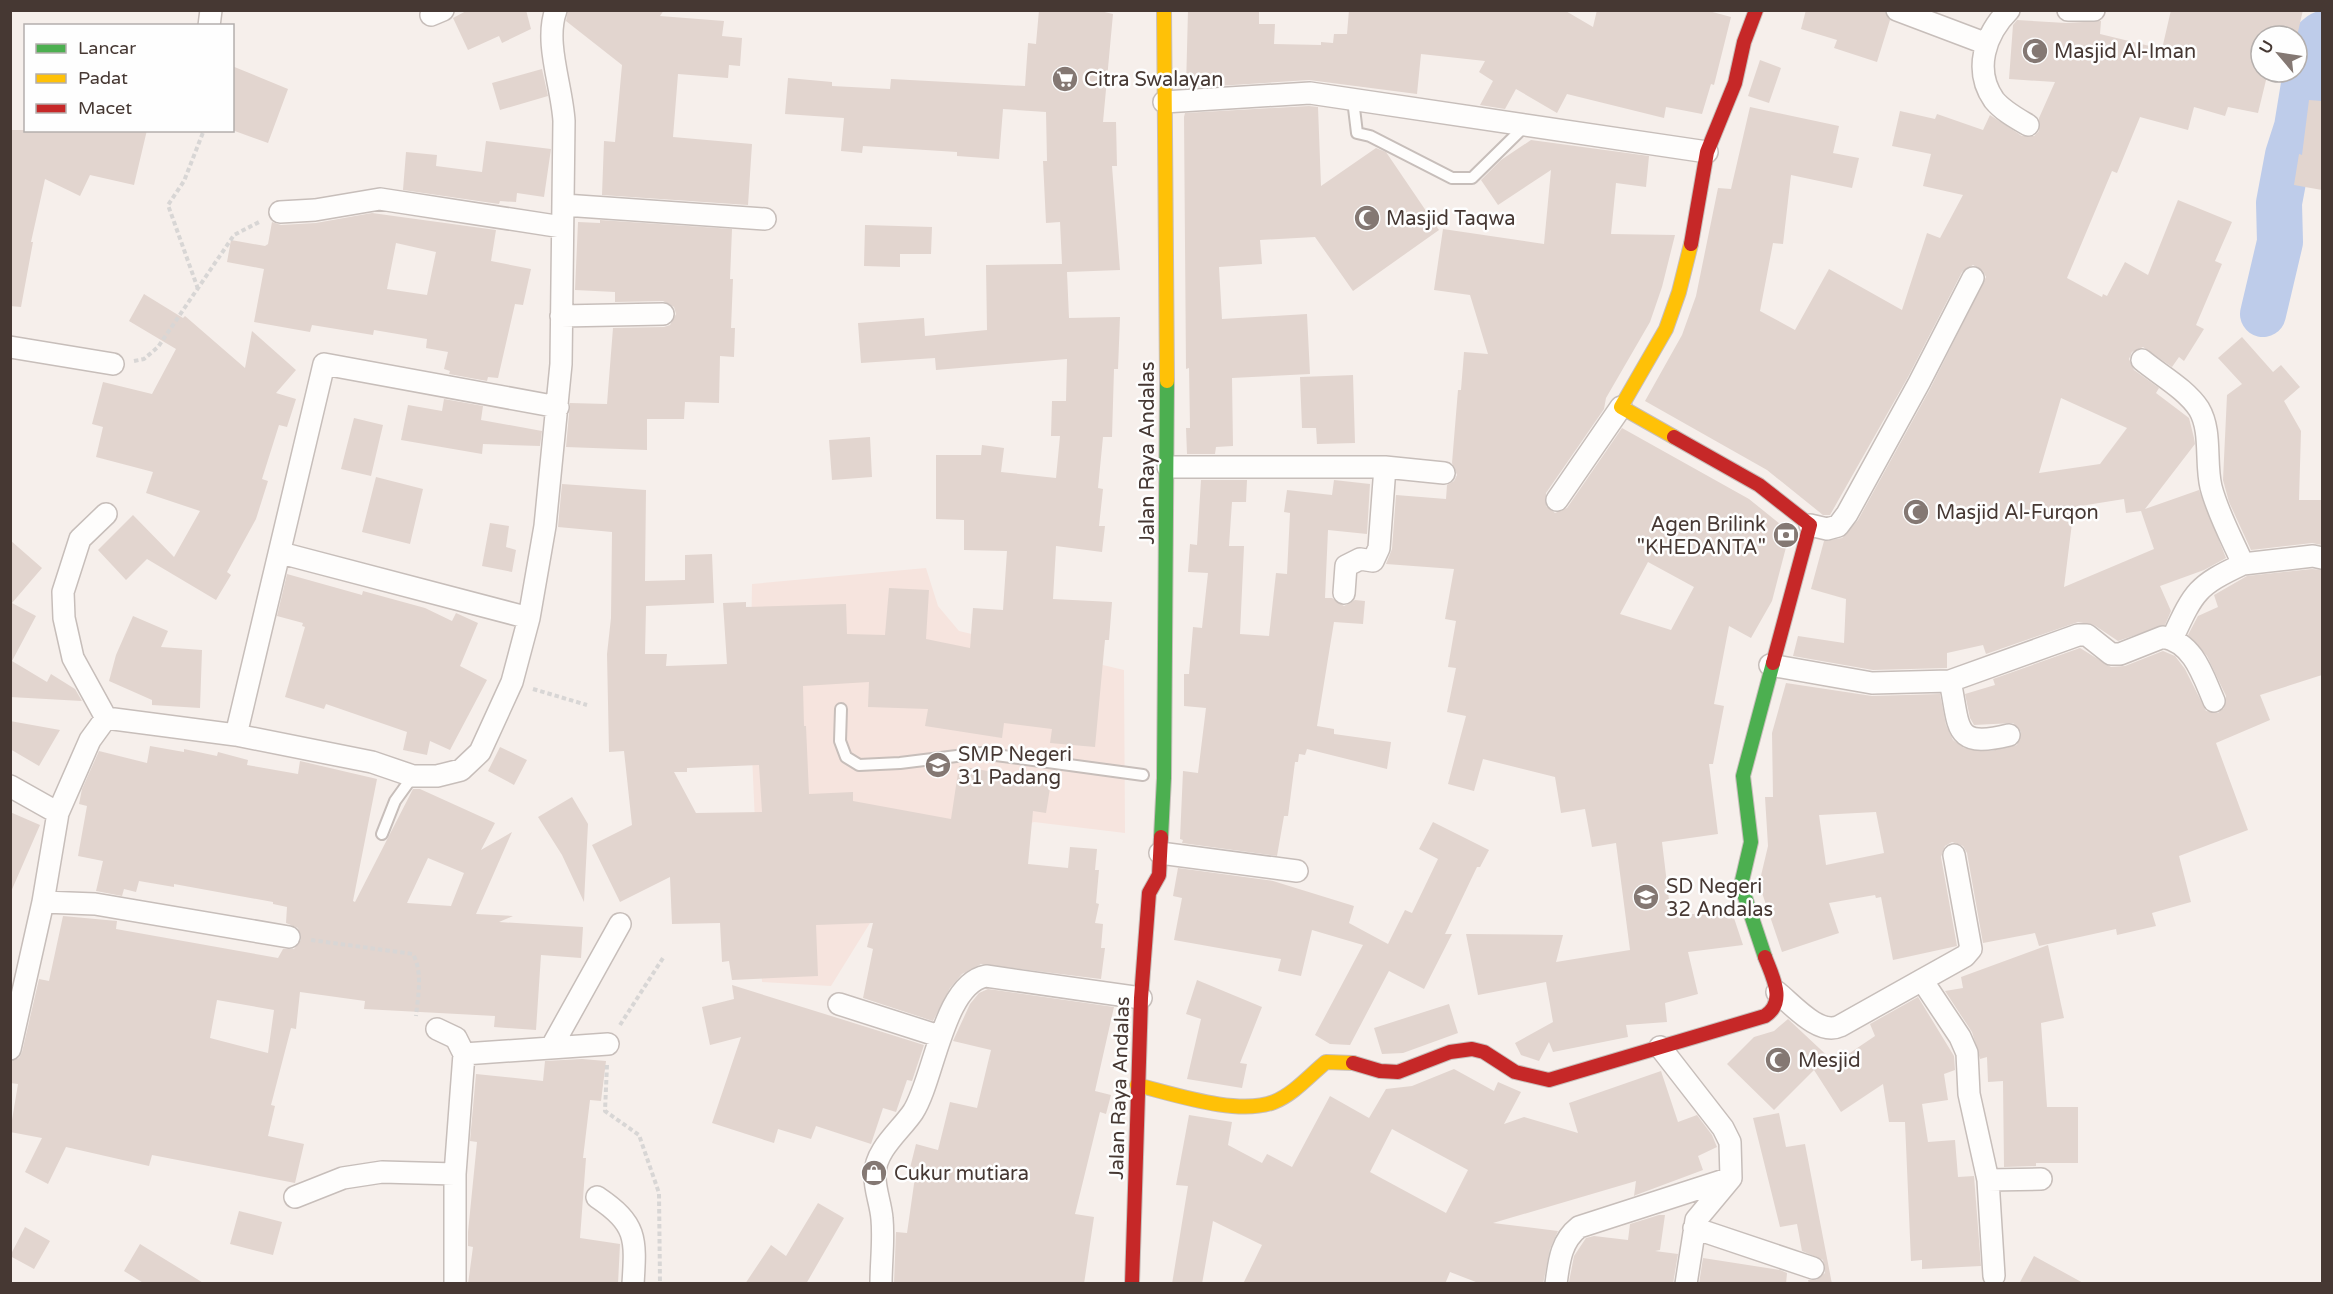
<svg xmlns="http://www.w3.org/2000/svg" width="2333" height="1294" viewBox="0 0 2333 1294" font-family="'Varela Round',sans-serif">
	<style>
		.built { fill: #f6e4de }
		.lines { fill: none; stroke-linecap: round; stroke-linejoin: round }
		.river { stroke: #beccea; stroke-width: 46 }
		.building { fill: #e2d5cf; fill-rule: evenodd }
		.lane-casing { stroke: #c7beba; stroke-width: 14 }
		.street-casing { stroke: #c7beba; stroke-width: 24 }
		.fast-casing { stroke: #c7beba; stroke-width: 16 }
		.slow-casing { stroke: #c7beba; stroke-width: 16 }
		.jam-casing { stroke: #c7beba; stroke-width: 16 }
		.path { stroke: #d8d6d5; stroke-width: 4; stroke-dasharray: 4.5 3; stroke-linecap: butt }
		.lane { stroke: #fefdfc; stroke-width: 10 }
		.street { stroke: #fefdfc; stroke-width: 21 }
		.fast { stroke: #4caf50; stroke-width: 14 }
		.slow { stroke: #ffc107; stroke-width: 14 }
		.jam { stroke: #c62828; stroke-width: 14 }
		.labels { text-anchor: middle; stroke-width: 5; stroke-linejoin: round; paint-order: stroke }
		.poi-label { font-size: 20px; fill: #463833; stroke: #fefefe; text-anchor: start }
		.street-label { font-size: 20px; fill: #463833; stroke: #fefefe }
	</style>
	<rect width="100%" height="100%" fill="#f6efeb"/>
	<path class="built" d="M926,568L938,606L959,631L1124,670L1125,833L1034,822L1001,834L875,862L870,923L831,986L762,982L750,709L752,584Z"/>
	<g class="lines">
		<path class="river" d="M2263,314L2280,242L2279,203L2288,155L2297,127L2307,66L2317,38L2322,34"/>
	</g>
	<path class="building" d="M468,10H526L531,29L502,43L499,36L468,50L453,18Z
		M568,10H664L660,16L724,21L722,36L742,38L740,66L729,65L728,78L678,74L673,137L752,144L748,205L602,195L604,141L615,142L622,65L566,21Z
		M1039,10H1096L1113,14L1103,122H1116L1117,166H1112L1120,270L1067,272L1069,318L1120,317L1118,369H1114L1112,437H1103L1098,488L1103,489L1099,526H1105L1102,552L1056,546L1053,599L1112,602L1109,640H1105L1095,747L1050,743L1052,729L1004,723L1002,738L925,726L928,709L868,707L869,682L803,686L804,726H806L809,794L853,792V801L951,819L959,766L1051,782L1046,813L1033,811L1028,864L1068,868L1070,847L1097,849L1095,870H1099L1096,903L1099,904L1095,923L1103,924L1101,948H1105L1101,979L981,964L962,974L950,988L933,1021L863,998L873,949L867,947L873,923L816,925L818,976L732,980L729,961L722,962L720,923L672,924L670,877L620,902L592,845L632,825L624,751L609,752L607,654L611,618L612,532L558,527L562,484L646,490L645,581L685,580V555L712,554L714,603L646,606L645,654H667L666,666L727,664L723,603L746,602V607L846,604L847,634L885,635L889,588L929,590L926,639L970,648L973,608L1003,610L1007,551L964,550V520L936,519V455H981L982,445L1004,448L1001,472L1056,478L1060,436H1051L1052,401H1066L1067,359L936,370L935,358L861,363L858,323L924,318L925,336L987,330L986,265L1062,264L1060,222L1046,223L1043,161H1047L1046,112L1003,109L999,159L957,156V152L863,146L862,153L841,151L844,118L785,114L788,78L832,82V86L890,89L891,79L1025,86L1028,43L1036,44ZM759,765L762,812L696,813L674,772H687V768Z
		M1188,10H1259V24H1275L1274,44L1321,45V42L1333,43L1334,34H1347L1349,10H1564L1593,27L1597,10H1705L1731,17L1714,85L1711,84L1702,114L1666,107L1664,118L1567,94L1557,113L1516,89L1505,109L1480,105L1493,81L1479,72L1485,61L1421,54L1417,94L1309,80L1186,88Z
		M1806,10H1884L1890,20L1877,62L1834,48L1837,40L1801,29Z
		M2171,10H2303L2297,36H2261V72H2285L2283,80L2267,76L2258,113L2228,107L2225,116L2194,107L2188,130L2140,117L2117,173L2112,171L2067,278L2102,297L2103,294L2107,296L2125,262L2148,275L2178,200L2232,222L2215,261L2222,264L2196,325L2204,329L2184,361L2179,357L2172,367L2143,347L2132,352L2129,359L2134,370L2159,388L2156,393L2189,418L2194,438L2195,444L2145,509L2199,490L2226,558L2204,570L2160,586L2171,611L2165,625L2118,641L2094,625L2078,622L1986,654L1983,645L1947,653V668L1873,670L1793,656L1798,636L1844,643L1846,599L1811,589L1824,541L1842,538L1858,520L1930,389L1986,277L1983,271L1973,265L1962,272L1908,377L1830,515H1823L1767,470L1645,401L1682,335L1696,296L1718,188L1731,189L1750,107L1839,126L1833,153L1859,158L1852,188L1791,175L1783,244L1773,243L1760,311L1795,330L1829,269L1902,310L1927,233L1940,238L1963,195L1923,186L1931,154L1892,146L1900,111L1935,119L1937,114L1983,130L1990,115L2022,136H2034L2039,131V118L2055,82L2009,79L2013,25L2017,20L2066,23L2101,21L2100,34L2162,49ZM2061,398L2127,428L2100,464L2039,473ZM2124,499L2126,513L2141,511L2154,549L2064,587L2074,507Z
		M1760,60L1781,68L1769,103L1748,96Z
		M232,66L288,89L268,143L232,130Z
		M542,69L548,96L500,110L492,83Z
		M2309,100L2322,101V190L2294,185L2299,154L2302,155Z
		M1309,106L1318,107L1321,186L1376,148L1386,152L1439,230L1353,291L1315,237L1260,240L1262,264L1219,267L1222,319L1307,314L1310,374L1232,378L1233,446L1216,447L1215,454H1187L1186,428H1190L1189,368L1186,369L1184,117L1185,113Z
		M10,130H147L134,185L90,175L80,196L45,179L31,242H33L21,307L10,306Z
		M1531,140L1649,156L1646,187L1616,183L1611,234L1675,235L1662,287L1650,322L1606,398L1604,409L1546,493V506L1555,513L1567,508L1622,428L1749,499L1790,532L1772,601L1751,638L1729,626L1714,704L1724,706L1713,764H1709L1718,834L1662,842L1671,917L1731,909L1743,945L1688,952L1698,994L1665,1003L1667,1022L1626,1025L1628,1037L1553,1052L1549,1042L1539,1061L1521,1055L1515,1043L1553,1022L1546,982L1478,995L1466,934L1563,935L1556,962L1630,950L1616,843L1592,847L1585,809L1561,813L1555,777L1483,759L1474,791L1448,784L1466,716L1447,712L1456,668L1448,667L1456,621L1445,619L1454,569L1386,564L1392,549L1396,495L1446,499L1447,485L1454,481L1457,475L1452,463L1458,390H1461L1464,352L1488,354L1470,295L1434,290L1443,229L1544,244L1551,170L1498,205L1481,180L1501,160ZM1648,562L1694,587L1671,630L1620,614Z
		M486,141L551,149L544,197L517,193L516,202L500,201L499,204L403,190L406,152L437,155L436,166L482,172Z
		M372,213L496,230L491,261L531,269L523,305L515,304L498,378L488,377L487,381L449,374L450,371L444,369L448,352L426,348L427,339L374,330L373,335L312,325L310,332L254,322L264,269L227,262L231,240L265,246L268,244L272,222L281,225L316,223ZM396,243L436,252L427,295L387,289Z
		M600,220L732,229L730,279H733L731,328H735L734,357L720,356L719,403L685,402L684,419H647V450L566,447L570,403L607,404L613,328L664,327L670,325L676,314L674,307L663,301L615,302V292L575,290L578,222L600,223Z
		M865,225L932,227L931,254H900V267L864,266Z
		M144,294L183,318L185,316L245,368L252,331L296,370L276,393L296,399L287,427L279,425L262,479L268,481L256,519L227,572L231,575L216,600L147,559L126,580L98,550L133,515L174,557L200,511L146,493L153,472L96,457L103,427L92,424L103,382L152,394L176,349L129,321Z
		M2242,337L2273,372L2281,365L2300,387L2284,401L2301,431L2299,500H2322V545L2312,543L2251,550L2229,502L2223,480L2227,395L2242,384L2218,358Z
		M1353,375L1355,443L1317,444L1316,428H1302L1300,377Z
		M444,399L483,406L481,420L542,431L540,446L483,444L482,454L401,440L408,405L442,411Z
		M354,418L383,425L371,476L341,469Z
		M870,437L872,477L832,480L829,440Z
		M376,477L423,489L410,544L362,532Z
		M1201,480H1247L1246,502H1232L1229,546H1244L1240,634L1269,636L1276,573L1287,574L1290,513L1284,512L1287,490L1332,495L1334,480L1370,484L1367,534L1328,530L1325,598H1332L1344,606L1355,600L1365,601L1363,624L1334,622L1317,726L1334,729V734L1391,742L1387,769L1307,749L1305,755L1299,754L1298,762H1295L1288,816H1284L1277,856L1182,843L1183,840L1180,839L1183,771L1198,773L1206,708L1184,706V674H1189L1193,627L1202,628L1208,573L1188,572L1190,544L1197,545Z
		M490,523L509,526L506,547L516,550L512,572L482,566Z
		M10,540L42,568L12,603L36,616L12,661L47,682L51,674L75,689L82,701L10,697Z
		M2312,569L2322,570V675L2260,695L2270,720L2216,743L2248,830L2179,856L2191,902L2152,913L2156,926L2117,935L2116,929L2039,946L2035,933L1983,943L1967,853L1963,846L1952,842L1945,846L1941,857L1957,946L1893,960L1881,897L1876,898L1875,895L1829,903L1839,933L1782,952L1759,884L1768,846L1765,797H1773L1772,733L1786,683L1872,696L1940,694L1946,725L1953,740L1964,748L1991,751L2017,745L2021,732L2013,723L1974,725L1970,718L1965,694L1995,685L1993,679L2080,648L2111,667L2125,666L2163,651L2175,656L2185,669L2206,711L2218,713L2224,708L2226,696L2207,656L2188,635L2198,616L2218,607L2214,595L2247,576ZM1876,812L1884,853L1826,865L1819,815Z
		M287,574L362,595L363,591L425,608L452,621L456,613L478,623L460,666L487,680L450,750L430,741L427,755L403,750L407,732L326,704L324,709L285,697L305,627L302,626L303,623L277,616Z
		M133,616L168,631L161,647L202,650L200,708L152,705V700L109,681L116,655Z
		M10,721L60,730L39,766L10,749Z
		M150,746L184,752V749L217,756L218,752L248,760L247,765L298,774L300,761L377,779L353,901L355,902L413,789H420L495,823L481,850L512,832L476,914L513,916L499,922L583,927L581,958L541,955L536,1030L494,1027L495,1016L364,1009L365,1001L300,992L296,1029L291,1028L271,1105L275,1106L268,1136L304,1144L295,1183L152,1155L149,1166L66,1147L48,1184L25,1172L42,1138L10,1132L18,1084L10,1083V1061L19,1058L22,1052L39,979L49,981L63,916L117,921L116,929L278,958L283,949H294L301,940L298,928L286,923L287,907L273,904V902L174,884V887L139,881L136,892L124,889L122,896L96,891L103,861L78,856L87,806L79,804L82,789L99,751L147,763ZM428,858L464,873L451,906L407,903ZM217,1000L274,1010L268,1053L210,1038Z
		M500,747L527,760L514,785L488,771Z
		M572,797L588,824L584,902L562,855L538,817Z
		M10,812L40,825L10,894Z
		M1433,822L1489,850L1480,867H1477L1445,934H1452L1424,989L1389,971L1350,1045L1330,1044L1315,1035L1363,945L1312,930L1301,976L1278,971L1281,959L1174,940L1182,898L1173,896L1178,868L1273,881L1354,906L1349,923L1388,944L1405,910L1412,913L1438,859L1419,849Z
		M2048,945L2064,1018L2041,1023L2047,1107H2078V1163H2036V1166L2004,1167L2003,1081L1988,1082L1987,1057L1980,1059L1972,1032L1945,991L1963,988L1961,977Z
		M1197,980L1262,1007L1240,1063L1247,1064L1242,1088L1187,1079L1201,1019L1186,1014Z
		M732,985L924,1045L912,1081L907,1080L896,1112L883,1108L871,1144L816,1126L811,1139L778,1129L774,1143L712,1123L741,1037L710,1045L702,1007L734,999Z
		M988,989L1114,1007L1095,1091L1111,1095L1106,1114L1100,1112L1075,1214L1094,1217L1084,1284H894L896,1232L907,1233L916,1170L910,1168L916,1144L938,1150L950,1102L977,1108L991,1050L953,1041L970,1004L979,993Z
		M1918,997L1954,1056L1955,1070L1944,1074L1948,1100L1922,1104L1928,1142L1955,1140L1958,1177L1974,1176L1981,1266L1922,1269V1260L1911,1261L1905,1122H1889L1883,1084L1841,1112L1814,1070L1774,1110L1727,1064L1754,1037L1774,1031L1788,1019L1835,1063L1875,1036L1870,1024Z
		M1449,1004L1458,1033L1403,1053L1382,1054L1374,1028Z
		M582,1059L606,1061L601,1101L590,1100L583,1158H586L580,1238L620,1244L618,1284H468L473,1247L468,1246V1232L477,1142L470,1141L476,1074L543,1081L545,1061Z
		M1454,1069L1494,1091L1498,1082L1521,1092L1504,1124L1524,1117L1578,1133L1569,1103L1661,1071L1678,1122L1697,1115L1712,1135L1717,1147L1698,1156L1703,1170L1636,1195L1634,1196L1636,1181L1493,1223L1558,1231L1550,1249L1543,1284H1481L1450,1272L1445,1284H1243L1262,1245L1213,1221L1202,1284H1172L1188,1186L1176,1185L1189,1115L1232,1122L1228,1145L1262,1163L1267,1154L1292,1167L1330,1096L1369,1118L1386,1089L1412,1086ZM1392,1129L1468,1170L1446,1213L1370,1172Z
		M1779,1113L1786,1147L1805,1144L1832,1284H1809L1808,1280H1816L1825,1273L1823,1260L1802,1251L1797,1224L1780,1227L1753,1118Z
		M818,1203L844,1218L806,1284H745L771,1245L786,1256Z
		M239,1211L282,1222L273,1255L230,1244Z
		M1659,1215H1665L1660,1250L1655,1251L1678,1254L1673,1284L1569,1282L1574,1256L1586,1238L1594,1236L1628,1240L1630,1224Z
		M25,1227L50,1241L34,1269L10,1256Z
		M140,1244L205,1284H145L124,1271Z
		M2034,1256L2085,1284H2019Z
		M1703,1258L1780,1270L1787,1273L1786,1284H1699Z"/>
	<g class="lines">
		<g class="lane-casing">
			<path id="lane" d="M1353,100L1357,133L1370,136L1452,178H1472L1525,126
				M841,709L840,741L846,757L859,765L900,763L981,753L1143,775
				M382,834L395,801L413,776"/>
		</g>
		<g class="street-casing">
			<path id="street" d="M1897,10L1987,44
				M2009,10C1985,34 1973,70 1994,100C2003,111 2016,118 2028,125
				M2068,10H2094
				M431,15L443,10
				M209,26L211,10
				M1164,102L1310,93L1707,152
				M564,205L765,219
				M280,212L315,210L380,199L562,227
				M561,316L663,314
				M10,347L113,364
				M2142,360C2160,375 2186,389 2199,409C2212,431 2205,462 2211,487C2218,514 2232,539 2243,564L2313,556L2322,558
				M1168,467H1385L1444,473
				M1557,500L1621,407
				M1810,525L1827,529L1838,526L1847,514L1919,383L1973,278
				M281,553L529,618
				M1344,593L1346,566L1360,559L1373,561L1379,548L1385,467
				M2172,639C2194,592 2196,586 2243,564
				M1770,665L1872,683L1950,681L2078,635H2087L2111,654H2120L2163,637C2194,643 2203,676 2214,701
				M1950,681C1960,727 1952,749 2009,735
				M106,718L73,658L64,618L63,592L80,539L106,514
				M236,735L324,364L558,407
				M10,786L58,813L90,740L106,718L236,735L372,762L413,776H437L461,770L480,752L512,682L529,618L545,526L561,364L564,121C562,86 544,42 556,10
				M58,813L43,902L95,904L289,937
				M1160,853L1297,871
				M1922,980L1965,956L1971,949L1954,855
				M1777,992C1793,1005 1819,1036 1840,1026L1922,980L1960,1037L1967,1053L1969,1094L1988,1180L1994,1276
				M839,1004L939,1036
				M437,1029L456,1038L464,1054L455,1174V1284
				M1660,1047L1723,1128L1730,1142L1731,1178L1696,1220L1686,1284
				M551,1048L620,924
				M10,1049L43,902
				M464,1054L608,1044
				M1988,1180L2041,1179
				M295,1197L343,1178L382,1172L455,1174
				M597,1197C637,1224 636,1238 633,1284
				M1694,1228L1813,1268
				M881,1284C881,1262 884,1240 882,1219C881,1204 874,1188 875,1174C875,1150 901,1130 913,1112C934,1080 943,984 986,976L1141,998
				M1556,1284C1559,1261 1561,1241 1579,1227L1731,1178"/>
		</g>
		<g class="fast-casing">
			<path id="fast" d="M1161,837L1164,778L1167,381
				M1765,957L1741,885L1751,842L1743,776L1773,663"/>
		</g>
		<g class="slow-casing">
			<path id="slow" d="M1164,10L1167,381
				M1674,437L1621,407L1666,329L1679,292L1691,244
				M1137,1085C1174,1094 1238,1116 1274,1102C1294,1094 1310,1075 1326,1062L1353,1063"/>
		</g>
		<g class="jam-casing">
			<path id="jam" d="M1691,244L1707,152L1735,83L1744,42L1756,10
				M1674,437L1759,485L1810,525L1773,663
				M1353,1063L1380,1071L1398,1072L1450,1052L1472,1049L1484,1052L1515,1072L1549,1080L1765,1016C1787,1002 1772,976 1765,957
				M1132,1284L1141,998L1149,893L1159,875L1161,837"/>
		</g>
		<path class="path" d="M198,289L168,205L184,181L204,130
			M134,361L144,359L158,347L234,235L261,221
			M533,689L587,705
			M311,940L413,954C423,973 418,996 416,1016
			M620,1025L663,958
			M607,1065L605,1111L639,1135L659,1193L660,1284"/>
		<use href="#lane" class="lane"/>
		<use href="#street" class="street"/>
		<use href="#fast" class="fast"/>
		<use href="#slow" class="slow"/>
		<use href="#jam" class="jam"/>
	</g>
	<defs>
		<g id="mosque-disc" transform="scale(1.35)"><circle r="9.5" fill="#847873" stroke="#fefefe"/><path d="M3.5-4.9A6 6 0 1 0 3.5 4.9A5 5 0 1 1 3.5-4.9Z" fill="#fff"/></g>
		<g id="supermarket-disc" transform="scale(1.35)"><circle r="9.5" fill="#847873" stroke="#fefefe"/><path d="M-6-5.5h2.5l.6 2H6L4.5 2H-2.5L-4.4-4H-6ZM-1.5 3.2a1.3 1.3 0 1 0 .1 0ZM3 3.2a1.3 1.3 0 1 0 .1 0Z" fill="#fff"/></g>
		<g id="bank-disc" transform="scale(1.35)"><circle r="9.5" fill="#847873" stroke="#fefefe"/><path d="M-6-4H6V4H-6ZM0-2.3a2.3 2.3 0 1 0 0 4.6a2.3 2.3 0 1 0 0-4.6Z" fill="#fff"/></g>
		<g id="school-disc" transform="scale(1.35)"><circle r="9.5" fill="#847873" stroke="#fefefe"/><path d="M0-5L7-2L0 1L-7-2ZM-4 1L0 2.5L4 1V4Q0 6-4 4Z" fill="#fff"/></g>
		<g id="shop-disc" transform="scale(1.35)"><circle r="9.5" fill="#847873" stroke="#fefefe"/><path d="M-5-2.5h2.3a2.7 3.5 0 0 1 5.4 0H5L5.5 6h-11ZM-1.5-2.5h3a1.5 2.3 0 0 0-3 0Z" fill="#fff"/></g>
	</defs>
	<g fill-rule="evenodd">
		<use href="#mosque-disc" x="2035" y="51"/>
		<use href="#supermarket-disc" x="1065" y="79"/>
		<use href="#mosque-disc" x="1367" y="218"/>
		<use href="#mosque-disc" x="1916" y="512"/>
		<use href="#bank-disc" x="1786" y="535"/>
		<use href="#school-disc" x="938" y="765"/>
		<use href="#school-disc" x="1646" y="897"/>
		<use href="#mosque-disc" x="1778" y="1060"/>
		<use href="#shop-disc" x="874" y="1173"/>
	</g>
	<g class="labels">
		<g class="poi-label">
			<text x="2054" y="58">Masjid Al-Iman</text>
			<text x="1084" y="86">Citra Swalayan</text>
			<text x="1386" y="225">Masjid Taqwa</text>
			<text x="1936" y="519">Masjid Al-Furqon</text>
			<text x="1766" y="531" text-anchor="end">Agen Brilink<tspan x="1766" dy="23">"KHEDANTA"</tspan></text>
			<text x="958" y="761">SMP Negeri<tspan x="958" dy="23">31 Padang</tspan></text>
			<text x="1666" y="893">SD Negeri<tspan x="1666" dy="23">32 Andalas</tspan></text>
			<text x="1798" y="1067">Mesjid</text>
			<text x="894" y="1180">Cukur mutiara</text>
		</g>
		<g class="street-label">
			<text transform="translate(1147 453) rotate(-90)" y="7">Jalan Raya Andalas</text>
			<text transform="translate(1119 1088) rotate(-88)" y="7">Jalan Raya Andalas</text>
		</g>
	</g>
	<rect width="2333" height="1294" fill="none" stroke="#463833" stroke-width="24"/>
	<rect x="24" y="24" width="210" height="108" fill="#fefefe" stroke="#b4afad" stroke-width="1.5"/>
	<rect x="36" y="44" width="30" height="9" fill="#4caf50" stroke="#b4afad" stroke-width="1.5"/>
	<text x="78" y="54" font-size="18" fill="#463833">Lancar</text>
	<rect x="36" y="74" width="30" height="9" fill="#ffc107" stroke="#b4afad" stroke-width="1.5"/>
	<text x="78" y="84" font-size="18" fill="#463833">Padat</text>
	<rect x="36" y="104" width="30" height="9" fill="#c62828" stroke="#b4afad" stroke-width="1.5"/>
	<text x="78" y="114" font-size="18" fill="#463833">Macet</text>
	<g transform="translate(2279 54) rotate(299)"><circle r="28" fill="#fefefe" stroke="#b4afad" stroke-width="1.5"/>
	<path d="M0-4.5L10 22L0 15L-10 22Z" fill="#847873"/>
	<text y="-9" font-size="16" font-weight="bold" text-anchor="middle" fill="#463833">U</text>
	</g>
</svg>
